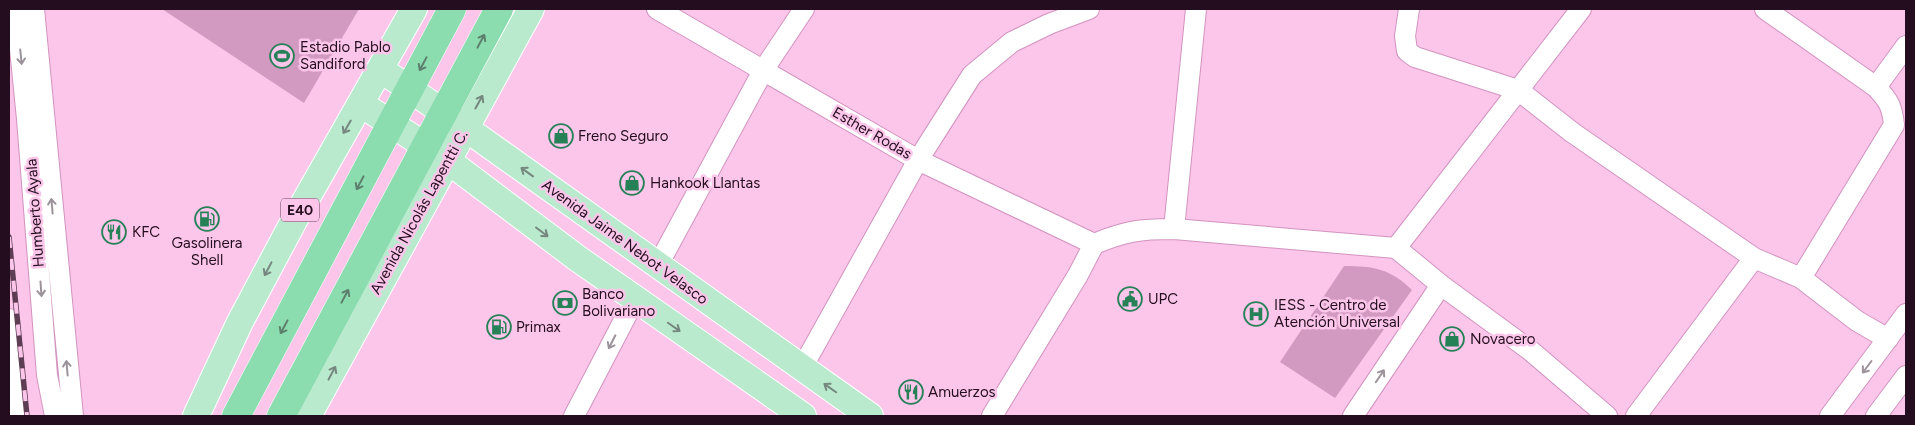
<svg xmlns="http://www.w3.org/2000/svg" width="1915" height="425" viewBox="0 0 1915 425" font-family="Figtree,sans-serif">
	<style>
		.green { fill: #d29ac0 }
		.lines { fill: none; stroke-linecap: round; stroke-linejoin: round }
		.minor-casing { stroke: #d293bf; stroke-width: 22 }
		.major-casing { stroke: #fff; stroke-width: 28 }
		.highway-casing { stroke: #fff; stroke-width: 29 }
		.minor { stroke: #fff; stroke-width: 20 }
		.major { stroke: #b9eace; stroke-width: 26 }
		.highway { stroke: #8bdcae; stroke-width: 28 }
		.rail-casing { stroke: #5c3d53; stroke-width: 5.5 }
		.rail { stroke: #fbc6ea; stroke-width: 4; stroke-dasharray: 11; stroke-linecap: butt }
		.oneway { stroke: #5d7f6d }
		.oneway2 { stroke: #9c929a }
		.oneway3 { stroke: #76877f }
		.labels { text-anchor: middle; stroke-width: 5; stroke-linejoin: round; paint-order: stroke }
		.shield { fill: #fbc6ea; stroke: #64445b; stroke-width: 1 }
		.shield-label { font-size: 14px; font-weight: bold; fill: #240d1e }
		.poi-label { font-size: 15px; fill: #240d1e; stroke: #fbc6ea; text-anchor: start }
		.street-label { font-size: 15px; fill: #240d1e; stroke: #fbc6ea }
	</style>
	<rect width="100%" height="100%" fill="#fbc6ea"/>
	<path class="green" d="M162,9H359L304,103Z
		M1344,266C1374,266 1391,269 1412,290L1335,398L1280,362Z"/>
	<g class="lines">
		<g class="minor-casing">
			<path id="minor" d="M16,9L27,119L47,375L55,416
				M34,9L73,416
				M657,9L918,160L1094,244
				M1409,9L1405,36L1407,51L1415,57L1518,90L1573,133L1754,258L1801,278L1857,321L1888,339
				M1765,9L1876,87C1889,101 1892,106 1894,125L1801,278
				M1876,87L1906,46
				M1174,229L1196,9
				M1396,248L1581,9
				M658,265L764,69L804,9
				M9,319L18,416
				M802,368L918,160L972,75L1012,42L1049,24L1089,9
				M574,416L635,299
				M992,416L1078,275L1094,244C1126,231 1139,229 1174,229L1396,248L1441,285L1531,351L1607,416
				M1353,416L1441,285
				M1636,416L1754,258
				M1830,416L1906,314
				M1876,416L1906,376"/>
		</g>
		<g class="major-casing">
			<path id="major" d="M380,69L443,112L870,416
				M361,104L447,160L577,258L803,416
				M196,416L240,322L296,217L414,9
				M308,416L531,9"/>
		</g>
		<g class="highway-casing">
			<path id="highway" d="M236,416L452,9
				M281,416L499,9"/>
		</g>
		<use href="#minor" class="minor"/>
		<use href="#major" class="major"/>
		<use href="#highway" class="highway"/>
		<g class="rail-casing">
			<path id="rail" d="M9,237L27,416"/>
		</g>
		<use href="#rail" class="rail"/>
	</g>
	<defs><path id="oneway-shaft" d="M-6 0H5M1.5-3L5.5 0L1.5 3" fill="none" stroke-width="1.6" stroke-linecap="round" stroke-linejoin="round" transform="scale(1.25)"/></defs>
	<g class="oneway">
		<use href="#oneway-shaft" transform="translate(481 41) rotate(-62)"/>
		<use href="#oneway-shaft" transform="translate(423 64) rotate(118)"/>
		<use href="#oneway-shaft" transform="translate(360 183) rotate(118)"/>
		<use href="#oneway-shaft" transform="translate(345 296) rotate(-62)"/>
		<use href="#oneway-shaft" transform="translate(284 327) rotate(118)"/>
	</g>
	<g class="oneway2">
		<use href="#oneway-shaft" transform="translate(21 57) rotate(84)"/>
		<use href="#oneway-shaft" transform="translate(52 206) rotate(-95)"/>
		<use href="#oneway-shaft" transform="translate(41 289) rotate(86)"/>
		<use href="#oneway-shaft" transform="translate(612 342) rotate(117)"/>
		<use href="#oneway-shaft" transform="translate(1867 367) rotate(127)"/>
		<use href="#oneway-shaft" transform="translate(67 368) rotate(-95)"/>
		<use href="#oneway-shaft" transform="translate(1380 376) rotate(-56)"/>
	</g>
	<g class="oneway3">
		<use href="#oneway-shaft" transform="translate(479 102) rotate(-61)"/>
		<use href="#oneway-shaft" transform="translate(347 127) rotate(120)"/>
		<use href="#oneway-shaft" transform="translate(527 172) rotate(-144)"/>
		<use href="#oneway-shaft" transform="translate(542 232) rotate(37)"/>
		<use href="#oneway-shaft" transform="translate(268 269) rotate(118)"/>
		<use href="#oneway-shaft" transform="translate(674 327) rotate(35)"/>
		<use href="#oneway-shaft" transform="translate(332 373) rotate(-62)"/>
		<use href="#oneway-shaft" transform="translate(830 388) rotate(-145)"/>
	</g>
	<defs>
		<g id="stadium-ring" transform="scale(1.25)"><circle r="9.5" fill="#fbc6ea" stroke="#278157" stroke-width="1.5"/><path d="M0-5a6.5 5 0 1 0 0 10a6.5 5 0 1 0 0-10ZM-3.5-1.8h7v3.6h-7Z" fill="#278157"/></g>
		<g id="shop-ring" transform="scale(1.25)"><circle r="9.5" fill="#fbc6ea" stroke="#278157" stroke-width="1.5"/><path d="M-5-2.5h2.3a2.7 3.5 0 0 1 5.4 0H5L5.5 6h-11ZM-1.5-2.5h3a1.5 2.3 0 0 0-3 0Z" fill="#278157"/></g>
		<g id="fuel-ring" transform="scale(1.25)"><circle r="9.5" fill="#fbc6ea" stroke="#278157" stroke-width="1.5"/><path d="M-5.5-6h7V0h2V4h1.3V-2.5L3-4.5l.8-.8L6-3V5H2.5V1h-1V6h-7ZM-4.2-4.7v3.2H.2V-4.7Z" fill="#278157"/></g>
		<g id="restaurant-ring" transform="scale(1.25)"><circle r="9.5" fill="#fbc6ea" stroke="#278157" stroke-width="1.5"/><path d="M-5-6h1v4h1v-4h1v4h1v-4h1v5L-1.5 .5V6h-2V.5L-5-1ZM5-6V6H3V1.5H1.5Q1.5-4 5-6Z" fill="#278157"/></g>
		<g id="civic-ring" transform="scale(1.25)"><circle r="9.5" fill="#fbc6ea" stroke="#278157" stroke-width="1.5"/><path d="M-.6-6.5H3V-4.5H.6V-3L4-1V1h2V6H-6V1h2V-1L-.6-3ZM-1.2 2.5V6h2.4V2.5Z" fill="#278157"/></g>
		<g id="bank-ring" transform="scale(1.25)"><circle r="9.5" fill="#fbc6ea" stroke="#278157" stroke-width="1.5"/><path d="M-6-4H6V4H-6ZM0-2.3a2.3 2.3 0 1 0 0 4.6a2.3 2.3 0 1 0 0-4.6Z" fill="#278157"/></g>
		<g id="hospital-ring" transform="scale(1.25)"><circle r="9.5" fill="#fbc6ea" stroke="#278157" stroke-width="1.5"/><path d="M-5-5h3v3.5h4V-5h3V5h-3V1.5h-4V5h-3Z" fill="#278157"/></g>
	</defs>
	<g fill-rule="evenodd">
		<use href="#stadium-ring" x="282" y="56"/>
		<use href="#shop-ring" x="561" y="136"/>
		<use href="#shop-ring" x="632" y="183"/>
		<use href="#fuel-ring" x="207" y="219"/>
		<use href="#restaurant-ring" x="114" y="232"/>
		<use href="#civic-ring" x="1130" y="299"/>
		<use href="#bank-ring" x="565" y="303"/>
		<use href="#hospital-ring" x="1256" y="314"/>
		<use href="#fuel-ring" x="499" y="327"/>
		<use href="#shop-ring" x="1452" y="339"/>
		<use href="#restaurant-ring" x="911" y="392"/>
	</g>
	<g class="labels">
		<rect class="shield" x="281" y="198.5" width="38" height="23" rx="4"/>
		<g class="shield-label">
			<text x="300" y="215">E40</text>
		</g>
		<g class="poi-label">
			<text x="300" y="52">Estadio Pablo<tspan x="300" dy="17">Sandiford</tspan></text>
			<text x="578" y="141">Freno Seguro</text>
			<text x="650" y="188">Hankook Llantas</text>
			<text x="132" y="237">KFC</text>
			<text x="207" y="248" text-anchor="middle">Gasolinera<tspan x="207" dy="17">Shell</tspan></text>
			<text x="582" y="299">Banco<tspan x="582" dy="17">Bolivariano</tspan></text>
			<text x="1148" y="304">UPC</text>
			<text x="1274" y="310">IESS - Centro de<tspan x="1274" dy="17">Atención Universal</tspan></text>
			<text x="516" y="332">Primax</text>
			<text x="1470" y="344">Novacero</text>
			<text x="928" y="397">Amuerzos</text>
		</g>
		<g class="street-label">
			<text transform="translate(872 133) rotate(30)" y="5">Esther Rodas</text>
			<text transform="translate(419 212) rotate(-61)" y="5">Avenida Nicolás Lapentti C.</text>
			<text transform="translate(35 213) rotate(-94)" y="5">Humberto Ayala</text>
			<text transform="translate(625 242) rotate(36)" y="5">Avenida Jaime Nebot Velasco</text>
		</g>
	</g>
	<rect width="1915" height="425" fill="none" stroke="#240d1e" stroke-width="20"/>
</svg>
